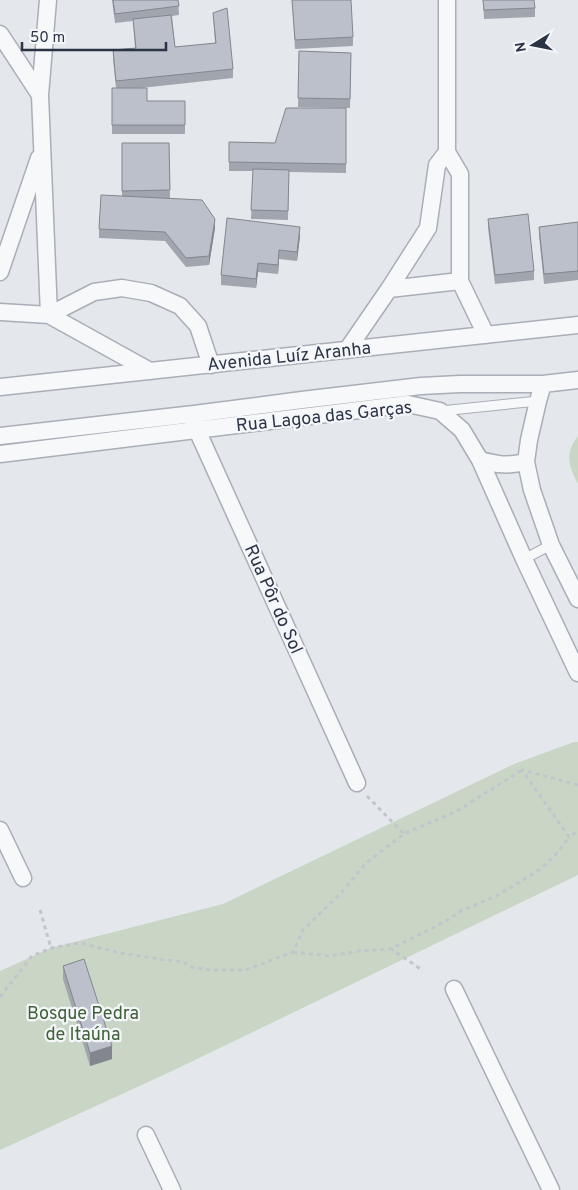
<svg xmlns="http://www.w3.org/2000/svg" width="578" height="1190" viewBox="0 0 578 1190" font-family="Overpass,sans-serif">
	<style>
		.green { fill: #c9d6c5 }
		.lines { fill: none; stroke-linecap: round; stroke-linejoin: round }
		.lane-casing { stroke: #a9aeb7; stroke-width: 11 }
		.street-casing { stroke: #a9aeb7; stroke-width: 19 }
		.path { stroke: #c2c5cb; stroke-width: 3; stroke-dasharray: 4 4; stroke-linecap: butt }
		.lane { stroke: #f7f8fa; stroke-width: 9 }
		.street { stroke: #f7f8fa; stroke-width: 16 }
		.wall { fill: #a1a5ae }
		.shaded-wall { fill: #83868d }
		.building { fill: #bbc0ca; stroke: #83868d }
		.labels { text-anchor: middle; stroke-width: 4.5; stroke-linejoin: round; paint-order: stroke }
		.street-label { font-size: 18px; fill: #2b3445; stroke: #f4f6f9 }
		.park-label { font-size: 18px; fill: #3f6138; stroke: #f4f6f9 }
	</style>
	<rect width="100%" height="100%" fill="#e4e7ec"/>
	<path class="green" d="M578,436V484C569,466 564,454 578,436Z
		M574,742H578V875L170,1072L0,1150V971L51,948L223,904L514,764Z"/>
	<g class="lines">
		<g class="lane-casing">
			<path id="lane" d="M441,411L538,401
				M524,559L551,545"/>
		</g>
		<g class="street-casing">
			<path id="street" d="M48,0L40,95L49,315L150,371
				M0,34L40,95
				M447,152V0
				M0,272L39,158
				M389,289L460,281
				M0,312L49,315L94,292L122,288L151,293L180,306L198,326L211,365
				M347,350L389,289L428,228L437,165L447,152L460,174V281L486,335
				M543,384L538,401L529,440L526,462L532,490L551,545L578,599
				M0,387L578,325
				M196,421L197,430L357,783
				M0,436L194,414L302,400L421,386L460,384H543L578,380
				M0,454L408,404L440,411L462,430L480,460L524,559L578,673
				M480,460C498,465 507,466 526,462
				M0,830L23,878
				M454,989L551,1190
				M146,1135L172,1190"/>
		</g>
		<path class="path" d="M578,785L522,770L569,837L578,831
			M367,796L404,834
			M40,910L51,948
			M390,948L422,970
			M293,952L330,956L360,951L390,949L431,929L449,919L461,911L496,896L523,880L542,868L558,852L569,837
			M0,997L32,956L51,948L80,943L121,953L166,960L184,962L190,967L212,970H245L293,952L303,930L341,893L366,863L404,834L457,811L522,770"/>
		<use href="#lane" class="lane"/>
		<use href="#street" class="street"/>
	</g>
	<path class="wall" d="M112,0H178L179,15L172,16L175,47L215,43L213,13L233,69V78L141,88L147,101H185V134H112V88H116L113,59V50L135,48L133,21L115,23Z
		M292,0L353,37V46L295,49Z
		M483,0L535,8V17L484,19Z
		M299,51L351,53L350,108L298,107Z
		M346,108V173L289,172L288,220L251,219L253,171H229V142L275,143Z
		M122,143H169L170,198L215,228L209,265L186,267L165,241L99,238V229L122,196Z
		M488,219L534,271V280L495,284L488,228Z
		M578,222V280L544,284L539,236V227Z
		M300,236L297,261L279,259L278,274L258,272L256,288L221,285V275Z
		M63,966L112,1059L90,1066L63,979Z"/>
	<path class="shaded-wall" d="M215,219V228L209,265V256Z
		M300,227V236L297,261V252Z
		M279,250V259L278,274V265Z
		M258,263V272L256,288V279Z
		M112,1046V1059L90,1066V1053Z"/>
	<path class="building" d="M113,0H178L179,6L115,14Z
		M292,0H351L353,37L295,40Z
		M483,0H534L535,8L484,10Z
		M227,8L233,69L116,81L113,50L136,48L133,19L171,15L175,47L216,43L213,13Z
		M299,51L351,53L350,99L298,98Z
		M112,88H147V101H185V125H112Z
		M286,108H346V164L229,162V142L275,143Z
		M122,143H169L170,190L122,191Z
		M253,169L289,170L288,211L251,210Z
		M101,195L202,200L215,219L209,256L186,258L165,232L99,229Z
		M528,214L534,271L495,275L488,219Z
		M227,218L300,227L297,252L279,250L278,265L258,263L256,279L221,275Z
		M578,222V271L544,274L539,227Z
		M84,959L112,1046L90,1053L63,966Z"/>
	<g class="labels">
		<g class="street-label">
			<text transform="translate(289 356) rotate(-6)" y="6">Avenida Luíz Aranha</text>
			<text transform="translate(324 416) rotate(-6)" y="6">Rua Lagoa das Garças</text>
			<text transform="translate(274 599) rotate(66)" y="6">Rua Pôr do Sol</text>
		</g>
		<g class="park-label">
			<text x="83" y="1019">Bosque Pedra<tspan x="83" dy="21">de Itaúna</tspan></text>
		</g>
	</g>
	<g transform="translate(533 45) rotate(260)" stroke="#f4f6f9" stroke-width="4" paint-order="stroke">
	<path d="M0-4L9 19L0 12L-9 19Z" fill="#2b3445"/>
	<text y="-8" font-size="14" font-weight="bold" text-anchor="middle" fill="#2b3445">N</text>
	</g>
	<path d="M22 42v8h144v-8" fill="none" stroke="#2b3445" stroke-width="2.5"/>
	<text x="30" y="42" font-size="15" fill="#2b3445" stroke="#f4f6f9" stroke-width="4" paint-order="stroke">50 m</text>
</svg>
